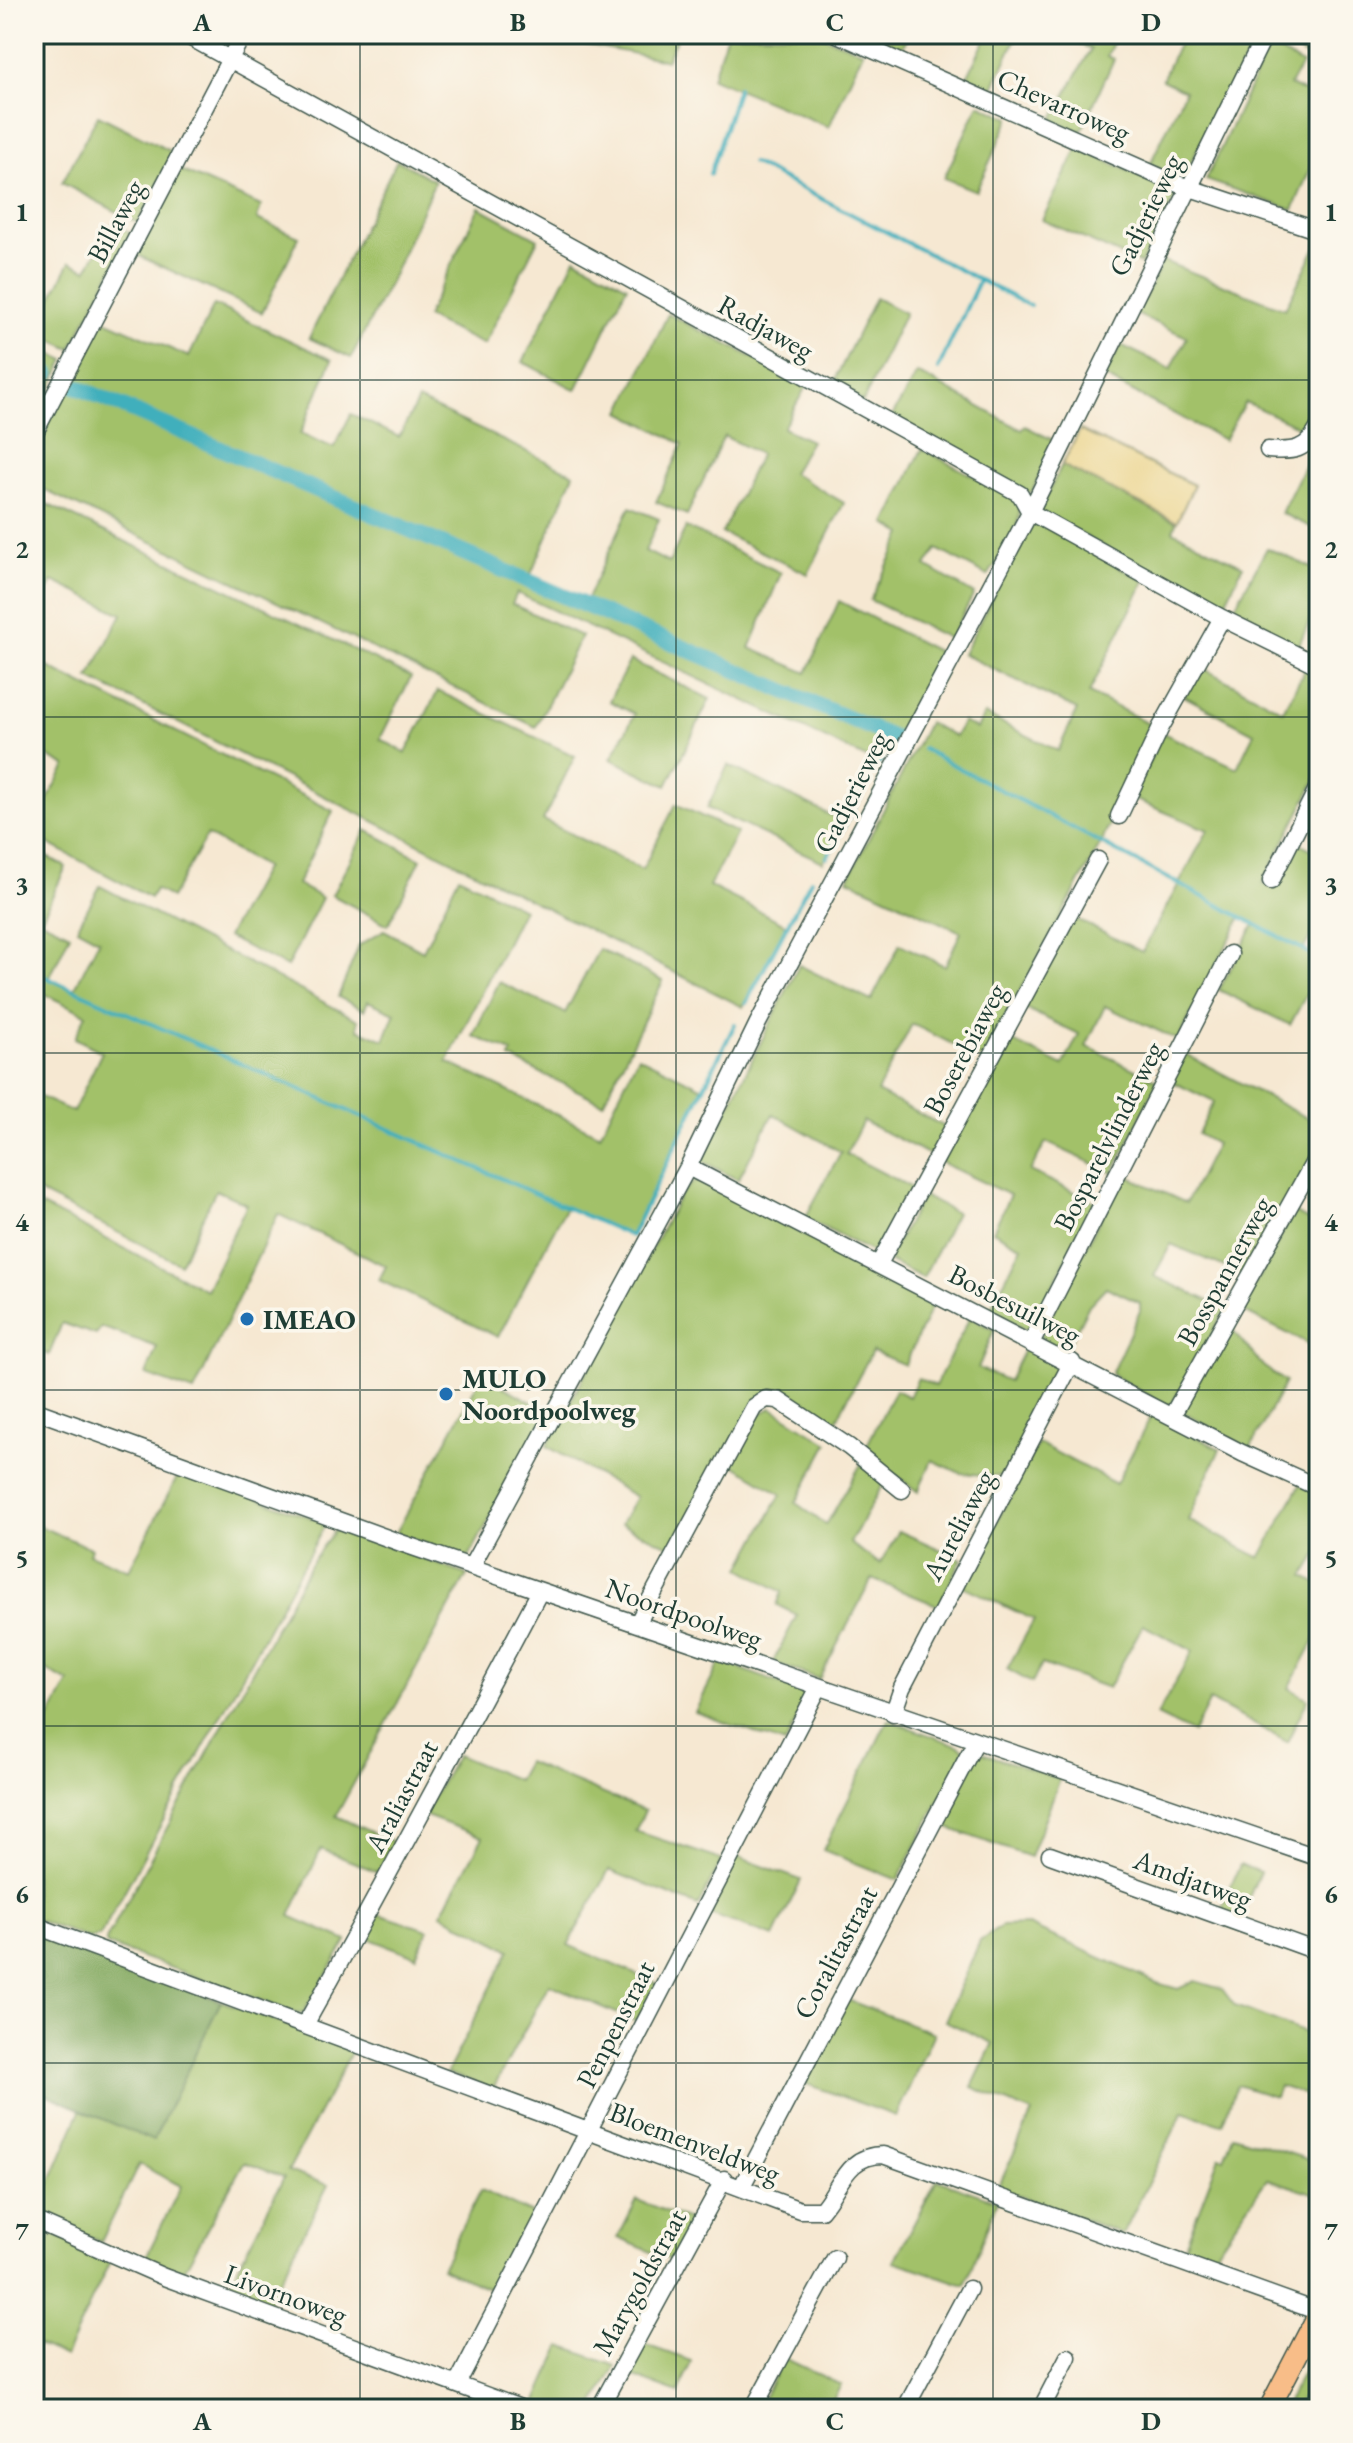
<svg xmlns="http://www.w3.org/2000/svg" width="1353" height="2443" viewBox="0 0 1353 2443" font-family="'EB Garamond',serif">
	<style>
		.green { fill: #a2c169; stroke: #607f4e; stroke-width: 2 }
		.forest { fill: #81a75d; stroke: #507248; stroke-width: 2 }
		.sand { fill: #eeda9e; stroke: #868c69; stroke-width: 2 }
		.water { fill: #40afbc; stroke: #307678; stroke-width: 2 }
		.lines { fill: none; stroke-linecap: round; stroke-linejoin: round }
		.stream { stroke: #40afbc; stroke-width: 4 }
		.canal { stroke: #40afbc; stroke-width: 16 }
		.minor-casing { stroke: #3f574c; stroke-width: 19 }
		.major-casing { stroke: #3f574c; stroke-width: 23 }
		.minor { stroke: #fff; stroke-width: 16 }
		.major { stroke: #f8bd88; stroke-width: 20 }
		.grid { fill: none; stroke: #1f3d34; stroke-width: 2; stroke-opacity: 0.55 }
		.poi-dot { fill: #1f6fb2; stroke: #fbf7ec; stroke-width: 3 }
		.labels { text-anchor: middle; stroke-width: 7; stroke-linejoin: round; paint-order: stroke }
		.street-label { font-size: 28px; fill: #1f3d34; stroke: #fbf7ec }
		.poi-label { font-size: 28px; font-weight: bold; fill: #1f3d34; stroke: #fbf7ec; text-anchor: start }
		.neatline { fill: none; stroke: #1f3d34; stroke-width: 3 }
		.grid-label { font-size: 26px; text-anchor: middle; font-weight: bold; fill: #1f3d34 }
	</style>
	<rect width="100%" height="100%" fill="#fbf7ec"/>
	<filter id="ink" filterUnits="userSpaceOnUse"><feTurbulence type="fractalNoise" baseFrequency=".0125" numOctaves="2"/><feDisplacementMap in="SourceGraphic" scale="16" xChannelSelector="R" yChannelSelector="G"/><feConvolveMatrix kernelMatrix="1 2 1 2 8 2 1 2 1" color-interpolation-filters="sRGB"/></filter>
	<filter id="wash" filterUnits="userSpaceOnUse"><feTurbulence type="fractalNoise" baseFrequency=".006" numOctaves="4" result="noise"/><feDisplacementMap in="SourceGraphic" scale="32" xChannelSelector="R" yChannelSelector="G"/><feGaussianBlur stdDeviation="1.8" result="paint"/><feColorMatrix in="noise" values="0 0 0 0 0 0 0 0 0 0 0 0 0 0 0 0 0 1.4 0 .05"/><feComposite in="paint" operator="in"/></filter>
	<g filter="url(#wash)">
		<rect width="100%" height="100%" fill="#f6e8d2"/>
		<path class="green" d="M534,34H679L666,60Z
			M727,34H816L863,51L829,127L712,78Z
			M872,34H909L901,50L871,37Z
			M988,34H1018L990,94L965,81Z
			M1055,34H1117L1107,56L1114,59L1081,132L1052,120L1091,49Z
			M1183,34H1258L1183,177H1174L1150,164L1185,91L1162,80Z
			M1275,34H1319V63L1273,38Z
			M1269,46L1302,64L1290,85L1319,99V148L1293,210L1206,180Z
			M979,104L1010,118L976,191L944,178Z
			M98,115L174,153L138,223L62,183Z
			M1078,148L1177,193L1141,264L1042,220Z
			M397,160L435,181L391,280L351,358L309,338Z
			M178,169L261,206L257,219L299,237L262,313L135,254Z
			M479,207L538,239L484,345L426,317Z
			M112,224L131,233L71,349L34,332L70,262L87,270Z
			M1319,241V419L1312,433L1245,402L1224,440L1104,377L1121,345L1171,369L1187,337L1136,314L1163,261L1285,309Z
			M575,258L627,286L576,390L523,362Z
			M875,298L905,313L863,402L832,386Z
			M214,305L332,360L300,434L334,448L351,414L399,437L418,400L574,474L528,581L584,605L630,507L659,519L645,551L669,563L686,527L781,573L750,648L807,673L839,601L941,653L898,740L893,739L879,764L517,593L512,604L581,636L536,727L34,485V444L101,318L189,357Z
			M668,314L807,385L783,428L811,441L792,473L844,503L808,574L722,533L760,454L724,436L687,515L656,502L683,444L621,412Z
			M34,346L65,360L34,421Z
			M917,373L1022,430L1025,426L1055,441L1032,492H1026L891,418Z
			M922,449L1017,499C1028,523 1000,555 988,576L937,549L926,566L974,594L950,639L870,600L903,534L886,524Z
			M1309,457L1319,461V531L1281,513Z
			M1062,465L1176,522L1173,531L1243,566L1221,611L1039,511Z
			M34,498L411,677L380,739L406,753L438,691L575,756L543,820L642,870L676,804L737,833L709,886L787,925L743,1007L89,678L122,614L53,581L34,620Z
			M1032,520L1145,581L1089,693L1156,727L1101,843L983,1059L912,1024L877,1092L947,1128L932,1156L863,1121L846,1154L912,1188L878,1251H870L805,1218L841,1152L773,1114L738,1180L702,1161L799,965L871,1001L900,944L945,966L961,932L848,879L928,723L955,736L963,722L977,729L984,714L1058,751L1077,710L963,654Z
			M1267,548L1319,571V610L1315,609L1297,649L1230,615Z
			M34,660L333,811L297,884L322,898L287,967L227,937L265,867L207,835L171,898L155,889L150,898L34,836V824L66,766L38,751L34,757Z
			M630,660L710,699L667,786L611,759L635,714L609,701Z
			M1307,666L1319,672V774L1263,883L1271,888L1295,841L1319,853V920L1303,950L1319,958V1001L1306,995L1290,1025L1219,990L1254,925L1241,917L1178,1040L1105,1006L1086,1046L1158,1081L1113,1173L1046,1142L1030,1171L1095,1202L1029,1332L989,1311L1022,1247L993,1231L1010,1195L940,1162L1005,1038L1063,1066L1079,1034L1022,1007L1072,917L1142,952L1208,830L1131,798L1163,733L1237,768L1254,733L1184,696L1201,667L1283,711Z
			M728,765L846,823L823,862L707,808Z
			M366,830L421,859L388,925L332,895Z
			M34,850L66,867L41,920L70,934L49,979L74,990L99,940L77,928L100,886L358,1020V1029L384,1040L395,1013L368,1001L364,1010L338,997L359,946L384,930L423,951L459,876L523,909L447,1062L600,1135L638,1056L703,1088L631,1236L566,1207L498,1337L379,1280L386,1266L278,1214L194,1392L146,1375L157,1347L101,1327L96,1335L62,1323L49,1355L34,1348V1223L42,1206L206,1290L247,1204L216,1190L180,1264L34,1190V1094L73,1112L102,1052L75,1038L86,1014L34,989Z
			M599,949L663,981L603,1103L510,1058L512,1052L473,1036L499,982L565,1013Z
			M1185,1054L1311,1120L1319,1129C1319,1164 1265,1243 1246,1276L1171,1244L1154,1276L1226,1309L1172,1404L1165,1405L1111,1374L1140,1311V1303L1106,1287L1089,1305L1065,1352L1039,1339L1123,1174L1186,1203L1216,1144L1198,1134L1214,1102L1171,1081Z
			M700,1181L934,1301L905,1365L872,1351L832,1429L770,1392L671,1547L621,1524L636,1497L547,1446L680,1195L693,1182Z
			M923,1196L956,1213L923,1278L890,1262L889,1256Z
			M1293,1212L1319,1225V1349L1238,1309L1263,1272Z
			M970,1317L994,1330L978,1368L1008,1381L1026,1346L1059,1369L1057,1378L1006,1477L960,1473L932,1460L918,1492L864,1451L895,1390L909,1397L918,1378L935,1386Z
			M1229,1326L1263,1366L1285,1382L1250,1449L1181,1411Z
			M482,1375L548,1411L469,1557L464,1558L396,1533Z
			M772,1408L828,1443L796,1503L826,1525L861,1464L884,1482L850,1543L880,1564L899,1531L962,1559L939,1606L872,1579L819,1679L773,1662L797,1615L777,1605L782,1592L741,1568L781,1494L732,1464L758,1414Z
			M1152,1414L1220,1449L1188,1520L1260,1558L1300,1485L1319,1493V1551L1304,1576L1319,1585V1632L1289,1688L1308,1699L1287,1742L1210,1700L1193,1733L1157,1715L1193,1651L1143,1625L1108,1688L1042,1664L1032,1683L1007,1669L1034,1620L963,1586L1038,1443L1116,1484Z
			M181,1470L326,1523L100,1936L90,1939L34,1919V1747L69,1682L34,1664V1524L91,1548L89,1554L129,1570Z
			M341,1528L467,1575L336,1816L399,1845L385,1875L321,1849L290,1916L347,1941L303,2013L297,2014L106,1944V1940L311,1563L333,1532Z
			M721,1661L809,1695L785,1744L695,1712Z
			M888,1720L960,1746L965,1751L898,1880L823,1850Z
			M979,1752L1060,1779L1030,1857L937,1824Z
			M457,1755L517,1780L527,1762L645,1811L635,1831L722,1860L698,1906L609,1870L568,1945L658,1984L637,2022L549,1984L493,2089L447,2073L510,1950L441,1914L483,1837L423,1815Z
			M735,1856L801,1880L774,1937L704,1912Z
			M1240,1865L1260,1872L1239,1920L1220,1912Z
			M375,1913L428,1930L416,1956L362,1936Z
			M1028,1925L1157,1983L1178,1989L1195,1981L1222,1989L1235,2006L1319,2038V2099L1279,2086L1275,2097L1237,2085L1222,2124L1183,2112L1123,2234L998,2188L1032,2113L972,2087L993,2043L945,2021L980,1941L1002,1926Z
			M845,1999L934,2033L896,2116L801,2082Z
			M221,2001L353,2049L288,2171L328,2185L265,2309L224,2294L284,2177L244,2162L180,2278L143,2263L181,2186L139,2164L101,2242L36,2215L81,2110L153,2140Z
			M1233,2135L1319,2163V2195L1267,2179L1208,2263L1182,2254L1219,2157L1224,2158Z
			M937,2180L997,2201L965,2285L894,2261Z
			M481,2190L541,2218L500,2293L441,2268Z
			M637,2200L696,2223L675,2262L618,2238Z
			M52,2234L111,2259L65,2357L34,2343V2275Z
			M1319,2341V2366L1296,2409H1283Z
			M640,2343L691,2361L679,2393L623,2373Z
			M561,2346L616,2366L592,2409L534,2408Z
			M784,2358L841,2385L828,2409H757Z"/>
		<path class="forest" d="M34,1933L221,2001L153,2141L34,2089Z"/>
		<path class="sand" d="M1080,430L1194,485L1177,522L1062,465Z"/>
		<path class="water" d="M1319,2366V2397L1313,2409H1296Z"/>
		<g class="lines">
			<path class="stream" d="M752,163L1030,306
				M710,174L738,88
				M938,369L979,281
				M923,749L1319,958
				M879,764L894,738
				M827,857L867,785
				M34,972L631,1236L735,1024
				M746,1003L811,880"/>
			<path class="canal" d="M34,367L48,373
				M70,384L894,738"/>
		</g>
	</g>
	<g filter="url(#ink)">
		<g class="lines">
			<g class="minor-casing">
				<path id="minor" d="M184,34L1020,494L1030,512L1222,618L1319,666
					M837,34L1172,182L1319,231
					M34,434L243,34
					M1268,450C1293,452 1306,451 1319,427
					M1119,816L1161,727L1222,618
					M1271,881L1319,785
					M688,1167L1242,1453L1319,1488
					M879,1264L1098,860
					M1032,1341L1230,954
					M34,1410L401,1543L1319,1858
					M1173,1414L1319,1153
					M471,1567L688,1167L758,1023L1030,512L1265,34
					M637,1624L754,1407L766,1399L778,1400L849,1447L902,1490
					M893,1714L902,1688L1072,1362
					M1050,1855L1319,1952
					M34,1925L800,2210H821C841,2187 846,2155 883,2155L1319,2312
					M306,2023C386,1881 463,1736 540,1591
					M742,2186L975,1743
					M34,2220L164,2277L523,2409
					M457,2384L819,1687
					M599,2409L724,2179
					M753,2409L835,2258
					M905,2409L969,2289
					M1041,2409L1068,2357"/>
			</g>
			<g class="major-casing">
				<path id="major" d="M1269,2409L1319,2313"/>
			</g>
			<use href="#minor" class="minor"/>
			<use href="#major" class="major"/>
		</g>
	</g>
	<path class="grid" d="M360,34V2409M676,34V2409M993,34V2409M34,380H1319M34,717H1319M34,1053H1319M34,1390H1319M34,1726H1319M34,2063H1319"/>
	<g class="poi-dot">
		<circle cx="247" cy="1319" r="8"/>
		<circle cx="446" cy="1394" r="8"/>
	</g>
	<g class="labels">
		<g class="street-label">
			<text transform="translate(1064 105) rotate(24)" y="10">Chevarroweg</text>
			<text transform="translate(1145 215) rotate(-64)" y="10">Gadjerieweg</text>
			<text transform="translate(115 221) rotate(-62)" y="10">Billaweg</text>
			<text transform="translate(766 327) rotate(29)" y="10">Radjaweg</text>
			<text transform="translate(851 792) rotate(-63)" y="10">Gadjerieweg</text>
			<text transform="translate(964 1049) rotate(-62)" y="10">Boserebiaweg</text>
			<text transform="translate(1108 1136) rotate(-63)" y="10">Bosparelvlinderweg</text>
			<text transform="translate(1224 1271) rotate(-61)" y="10">Bosspannerweg</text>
			<text transform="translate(1015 1304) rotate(27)" y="10">Bosbesuilweg</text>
			<text transform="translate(958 1525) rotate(-62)" y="10">Aureliaweg</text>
			<text transform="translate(684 1613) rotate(19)" y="10">Noordpoolweg</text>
			<text transform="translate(401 1796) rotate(-62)" y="10">Araliastraat</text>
			<text transform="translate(1193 1879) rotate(20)" y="10">Amdjatweg</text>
			<text transform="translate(835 1952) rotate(-62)" y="10">Coralitastraat</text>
			<text transform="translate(615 2024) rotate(-63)" y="10">Penpenstraat</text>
			<text transform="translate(695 2142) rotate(21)" y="10">Bloemenveldweg</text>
			<text transform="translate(639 2282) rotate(-61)" y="10">Marygoldstraat</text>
			<text transform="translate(286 2294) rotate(20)" y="10">Livornoweg</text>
		</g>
		<g class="poi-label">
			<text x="263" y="1329">IMEAO</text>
			<text x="462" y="1388">MULO<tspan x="462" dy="32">Noordpoolweg</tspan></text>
		</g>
	</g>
	<rect width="1353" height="2443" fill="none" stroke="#fbf7ec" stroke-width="88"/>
	<rect x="44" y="44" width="1265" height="2355" class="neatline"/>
	<g class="grid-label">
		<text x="202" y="31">A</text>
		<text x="518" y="31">B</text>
		<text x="835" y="31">C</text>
		<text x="1151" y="31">D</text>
		<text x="22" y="221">1</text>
		<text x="1331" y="221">1</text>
		<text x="22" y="558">2</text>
		<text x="1331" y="558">2</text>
		<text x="22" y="894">3</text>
		<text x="1331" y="894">3</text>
		<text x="22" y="1231">4</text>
		<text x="1331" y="1231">4</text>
		<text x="22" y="1567">5</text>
		<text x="1331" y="1567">5</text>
		<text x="22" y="1903">6</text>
		<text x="1331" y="1903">6</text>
		<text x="22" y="2240">7</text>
		<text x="1331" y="2240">7</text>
		<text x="202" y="2430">A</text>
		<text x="518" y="2430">B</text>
		<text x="835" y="2430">C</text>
		<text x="1151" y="2430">D</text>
	</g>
</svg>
